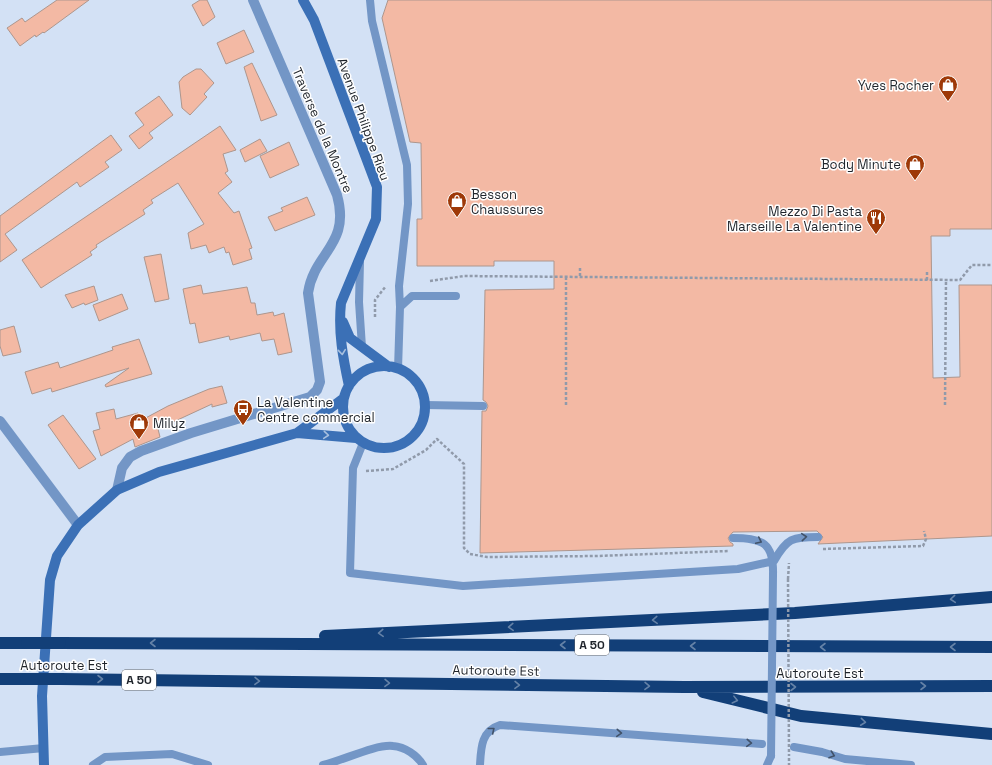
<svg xmlns="http://www.w3.org/2000/svg" width="992" height="765" viewBox="0 0 992 765" font-family="'Space Grotesk',sans-serif">
	<style>
		.building { fill: #f3b9a4; stroke: #ad968d }
		.lines { fill: none; stroke-linecap: round; stroke-linejoin: round }
		.path { stroke: #909aaa; stroke-width: 2.5; stroke-dasharray: 3 2; stroke-linecap: butt }
		.lane { stroke: #7396c6; stroke-width: 8 }
		.street { stroke: #7396c6; stroke-width: 10 }
		.secondary { stroke: #3b70b6; stroke-width: 10 }
		.highway { stroke: #123f78; stroke-width: 12 }
		.path-bridge { stroke: #909aaa; stroke-width: 2.5; stroke-dasharray: 3 2; stroke-linecap: butt }
		.lane-bridge { stroke: #7396c6; stroke-width: 8 }
		.highway-bridge { stroke: #123f78; stroke-width: 12 }
		.oneway { stroke: #a7bfde }
		.oneway2 { stroke: #415269 }
		.oneway3 { stroke: #6582a7 }
		.labels { text-anchor: middle; stroke-width: 3; stroke-linejoin: round; paint-order: stroke }
		.shield { fill: #fff; stroke: #62666b; stroke-width: 1 }
		.shield-label { font-size: 12px; font-weight: bold; fill: #1f242b }
		.poi-label { font-size: 13px; fill: #1f242b; stroke: #fff; text-anchor: end }
		.street-label { font-size: 13px; fill: #1f242b; stroke: #fff }
	</style>
	<rect width="100%" height="100%" fill="#d3e1f5"/>
	<path class="building" d="M57,0H89L44,33L43,32L36,37L35,35L20,46L7,28L22,18L25,22Z
		M200,0H207L215,17L203,26L192,5Z
		M388,0H992V229H950V236H931L933,378L960,377L959,285H992V536L818,544L823,537L817,531L733,532L728,538L730,542L733,544V546L480,553L482,411H486L488,406L486,402L483,400L485,290L554,289V261H494V266H417V219H422L421,143L410,142L382,18Z
		M244,30L254,52L226,64L217,43Z
		M252,63L277,115L261,121L244,67Z
		M196,69H201L214,83L204,94L207,97L190,115L182,108L179,82L183,77Z
		M159,96L173,115L149,133L153,138L139,149L129,136L144,125L135,113Z
		M220,126L236,150L223,154L228,171L225,173L232,182L218,193L234,213L239,211L252,248L249,249L252,259L233,265L229,252L226,253L224,247L209,253L206,245L191,249L188,233L204,224L178,183L151,200L153,203L143,210L145,214L96,245L97,247L90,252L92,255L41,288L22,260Z
		M111,135L122,150L105,162L109,167L80,187L77,182L5,234L17,250L0,262V216Z
		M260,139L267,151L245,162L240,150Z
		M289,142L299,165L270,178L260,156Z
		M307,197L315,215L275,231L268,217L283,211L281,208Z
		M161,254L169,299L155,302L144,257Z
		M201,285L203,294L247,287L251,303H255L257,315L273,312L274,316L284,313L292,352L278,355L274,339L262,341L260,333L230,340L229,336L199,343L195,323L190,324L183,289Z
		M94,286L98,300L85,305L84,303L72,308L65,295Z
		M122,294L128,309L99,321L93,305Z
		M14,326L21,352L3,356L0,346V330Z
		M139,339L152,374L106,387L105,385L129,368L52,392L51,388L32,394L25,372L58,362L60,368L113,350L112,347Z
		M222,386L227,403L212,407V404L158,429L160,437L135,447L133,439L101,456L93,431L100,429L96,413L114,409L116,419L138,413L140,421L168,406L209,389Z
		M63,415L96,459L79,469L48,425Z"/>
	<g class="lines">
		<path class="path" d="M580,268V277
			M927,280V272
			M430,281L464,276L960,280L972,265H992
			M375,317V300L386,286
			M566,405V277
			M945,405L946,280
			M366,471L393,469L426,450L437,439L464,464V548L470,554L487,557L597,556L729,551
			M823,549L923,546L926,539L924,531
			M788,579L789,563
			M789,758V765"/>
		<path class="lane" d="M370,0L372,21L407,165L408,204L399,286L400,307
			M360,262L359,302L362,347
			M398,369L400,307L412,296H456
			M425,405L483,406
			M363,443L353,468L350,573L463,586L738,569L774,561C787,538 792,537 818,537
			M733,538C763,538 774,543 773,575
			M794,747L822,752L845,759L911,765
			M0,752L44,748
			M93,765L105,757L172,754L208,765
			M323,765C342,761 375,744 393,746C405,747 417,755 423,765
			M480,765C481,748 481,731 500,725L762,744
			M767,765L771,756"/>
		<path class="street" d="M0,421L78,525
			M117,490L122,468L130,457L141,451L191,433L310,397L317,390L320,382L308,293C314,252 351,245 337,195L253,0"/>
		<path class="secondary" d="M303,0L314,20L377,187L376,219L341,303C338,332 343,358 349,386
			M343,322L350,338L389,367
			M343 407a41 41 0 1 1 82 0a41 41 0 1 1-82 0Z
			M297,433L344,398
			M44,765L42,696L50,580L57,556L78,525L117,490L159,472L297,433L356,438"/>
		<path class="highway" d="M325,636L795,613L992,597
			M0,643H27
			M60,643L992,647
			M0,679H26
			M61,679L684,687L992,686
			M703,692L801,716L992,734"/>
		<path class="path-bridge" d="M788,579L789,756"/>
		<path class="lane-bridge" d="M771,756L773,575"/>
		<path class="highway-bridge" d="M27,643H60
			M26,679H61"/>
	</g>
	<defs><path id="oneway-chevron" d="M-2-3.5L2.5 0L-2 3.5" fill="none" stroke-width="1.6" stroke-linecap="round" stroke-linejoin="round"/></defs>
	<g class="oneway">
		<use href="#oneway-chevron" transform="translate(342 352) rotate(84)"/>
		<use href="#oneway-chevron" transform="translate(326 435) rotate(5)"/>
	</g>
	<g class="oneway2">
		<use href="#oneway-chevron" transform="translate(804 537) rotate(-5)"/>
		<use href="#oneway-chevron" transform="translate(759 541) rotate(25)"/>
		<use href="#oneway-chevron" transform="translate(492 730) rotate(-39)"/>
		<use href="#oneway-chevron" transform="translate(619 733) rotate(4)"/>
		<use href="#oneway-chevron" transform="translate(749 743) rotate(4)"/>
		<use href="#oneway-chevron" transform="translate(832 755) rotate(19)"/>
	</g>
	<g class="oneway3">
		<use href="#oneway-chevron" transform="translate(953 599) rotate(175)"/>
		<use href="#oneway-chevron" transform="translate(655 620) rotate(177)"/>
		<use href="#oneway-chevron" transform="translate(511 627) rotate(177)"/>
		<use href="#oneway-chevron" transform="translate(381 633) rotate(177)"/>
		<use href="#oneway-chevron" transform="translate(153 643) rotate(180)"/>
		<use href="#oneway-chevron" transform="translate(563 645) rotate(-180)"/>
		<use href="#oneway-chevron" transform="translate(693 646) rotate(-180)"/>
		<use href="#oneway-chevron" transform="translate(823 647) rotate(-180)"/>
		<use href="#oneway-chevron" transform="translate(953 647) rotate(-180)"/>
		<use href="#oneway-chevron" transform="translate(100 679)"/>
		<use href="#oneway-chevron" transform="translate(257 681) rotate(1)"/>
		<use href="#oneway-chevron" transform="translate(387 683) rotate(1)"/>
		<use href="#oneway-chevron" transform="translate(517 685) rotate(1)"/>
		<use href="#oneway-chevron" transform="translate(647 686) rotate(1)"/>
		<use href="#oneway-chevron" transform="translate(923 686)"/>
		<use href="#oneway-chevron" transform="translate(793 687)"/>
		<use href="#oneway-chevron" transform="translate(735 700) rotate(14)"/>
		<use href="#oneway-chevron" transform="translate(863 722) rotate(6)"/>
	</g>
	<defs>
		<g id="shop-pin" transform="scale(1)"><path d="M0 17L-7.5 6A9.5 9.5 0 1 1 7.5 6Z" fill="#9e3908" stroke="#fff"/><path d="M-5-2.5h2.3a2.7 3.5 0 0 1 5.4 0H5L5.5 6h-11ZM-1.5-2.5h3a1.5 2.3 0 0 0-3 0Z" fill="#fff"/></g>
		<g id="restaurant-pin" transform="scale(1)"><path d="M0 17L-7.5 6A9.5 9.5 0 1 1 7.5 6Z" fill="#9e3908" stroke="#fff"/><path d="M-5-6h1v4h1v-4h1v4h1v-4h1v5L-1.5 .5V6h-2V.5L-5-1ZM5-6V6H3V1.5H1.5Q1.5-4 5-6Z" fill="#fff"/></g>
		<g id="bus-pin" transform="scale(1)"><path d="M0 17L-7.5 6A9.5 9.5 0 1 1 7.5 6Z" fill="#9e3908" stroke="#fff"/><path d="M-5-6H5V4H4V6H2V4H-2V6H-4V4H-5ZM-3.5-4V0h7V-4ZM-3.5 1.2v1.5H-2V1.2ZM2 1.2v1.5H3.5V1.2Z" fill="#fff"/></g>
	</defs>
	<g fill-rule="evenodd">
		<use href="#shop-pin" x="948" y="85"/>
		<use href="#shop-pin" x="915" y="164"/>
		<use href="#shop-pin" x="457" y="201"/>
		<use href="#restaurant-pin" x="876" y="218"/>
		<use href="#bus-pin" x="243" y="409"/>
		<use href="#shop-pin" x="139" y="423"/>
	</g>
	<g class="labels">
		<g class="shield">
			<rect x="575" y="635" width="34" height="20" rx="3"/>
			<rect x="122" y="670" width="34" height="20" rx="3"/>
		</g>
		<g class="shield-label">
			<text x="592" y="649">A 50</text>
			<text x="139" y="684">A 50</text>
		</g>
		<g class="poi-label">
			<text x="934" y="90">Yves Rocher</text>
			<text x="901" y="169">Body Minute</text>
			<text x="471" y="199" text-anchor="start">Besson<tspan x="471" dy="15">Chaussures</tspan></text>
			<text x="862" y="216">Mezzo Di Pasta<tspan x="862" dy="15">Marseille La Valentine</tspan></text>
			<text x="257" y="407" text-anchor="start">La Valentine<tspan x="257" dy="15">Centre commercial</tspan></text>
			<text x="153" y="428" text-anchor="start">Milyz</text>
		</g>
		<g class="street-label">
			<text transform="translate(364 119) rotate(70)" y="5">Avenue Philippe Rieu</text>
			<text transform="translate(323 130) rotate(67)" y="5">Traverse de la Montre</text>
			<text x="64" y="670">Autoroute Est</text>
			<text transform="translate(496 670) rotate(1)" y="5">Autoroute Est</text>
			<text x="820" y="678">Autoroute Est</text>
		</g>
	</g>
</svg>
